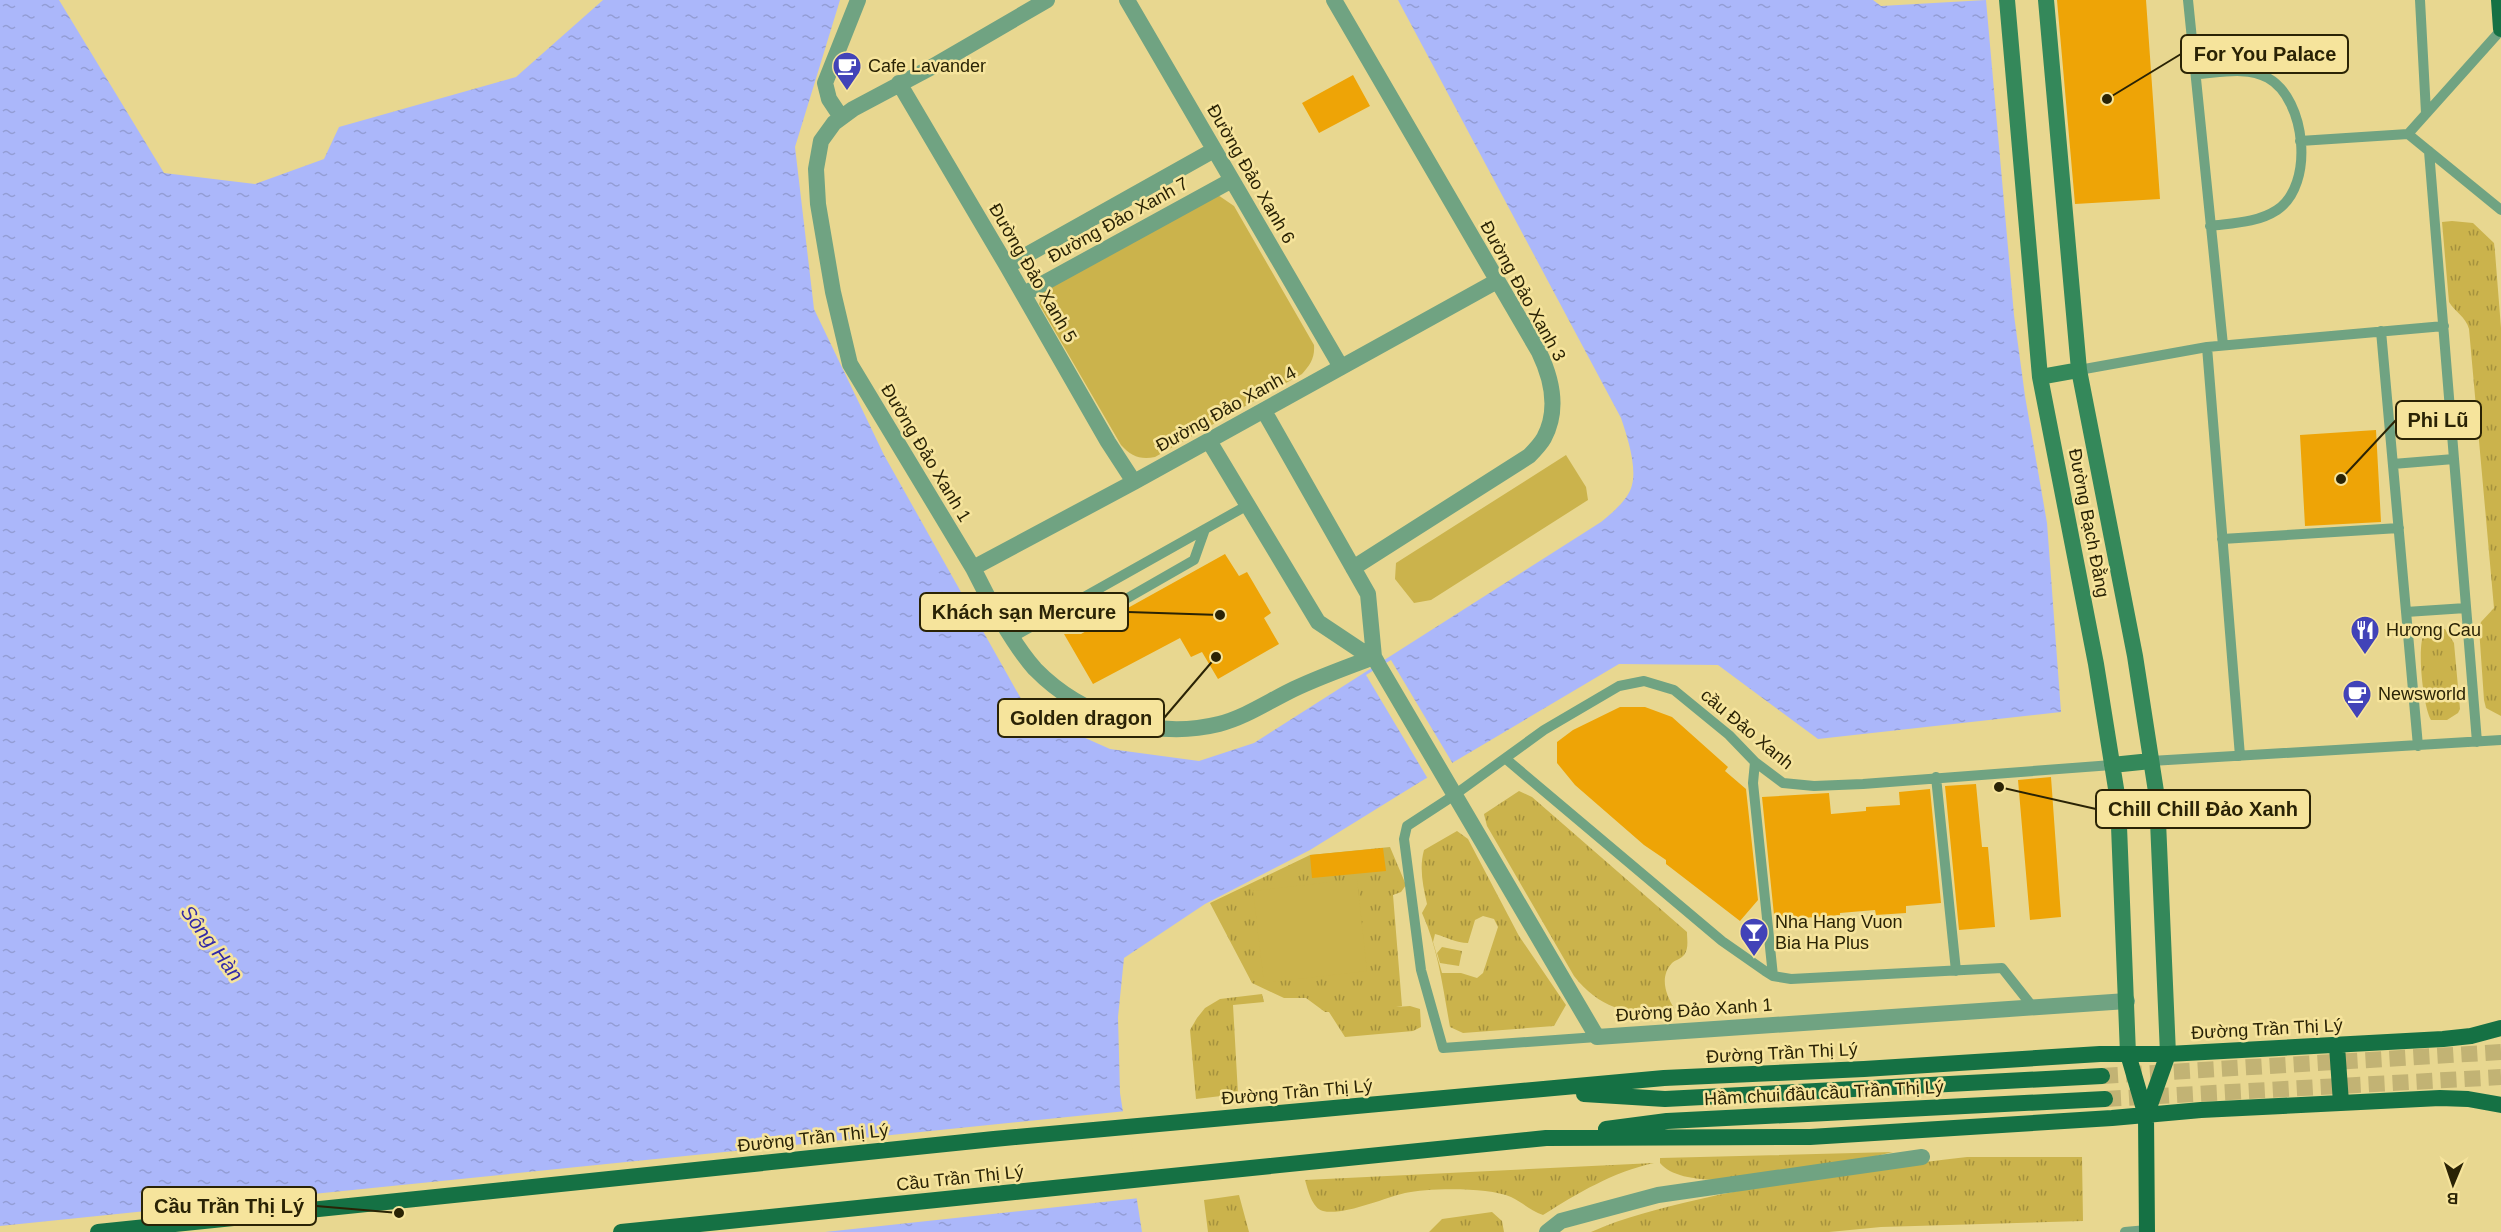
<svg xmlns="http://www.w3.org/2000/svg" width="2501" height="1232" viewBox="0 0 2501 1232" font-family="Helvetica,sans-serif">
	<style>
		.grass { fill: url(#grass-tufts); fill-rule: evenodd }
		.green { fill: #cbb34c }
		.water { fill: url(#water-ripples) }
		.pier { fill: #e8d790 }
		.building { fill: #eea406 }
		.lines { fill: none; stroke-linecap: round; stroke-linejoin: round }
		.primary-tunnel { stroke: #c2b374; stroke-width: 16; stroke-dasharray: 16 8; stroke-linecap: butt }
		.service { stroke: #70a382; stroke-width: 10 }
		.pedestrian { stroke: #70a382; stroke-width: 16 }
		.minor { stroke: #70a382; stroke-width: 16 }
		.secondary { stroke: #34885a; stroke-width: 16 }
		.primary { stroke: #157144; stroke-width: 16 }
		.labels { text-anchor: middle; stroke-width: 5; stroke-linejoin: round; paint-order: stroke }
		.poi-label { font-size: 18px; fill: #2a2305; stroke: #f6e49c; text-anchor: start }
		.street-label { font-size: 18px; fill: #2a2305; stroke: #f6e49c }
		.water-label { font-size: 20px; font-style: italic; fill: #332aa8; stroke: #f6e49c }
		.leader { fill: none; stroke: #2a2305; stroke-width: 2 }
		.callout-dot { fill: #2a2305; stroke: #f6e49c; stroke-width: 2 }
		.callout { fill: #f6e49c; stroke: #2a2305; stroke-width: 2 }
		.callout-label { font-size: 20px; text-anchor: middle; font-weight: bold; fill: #2a2305 }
	</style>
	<defs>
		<pattern id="grass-tufts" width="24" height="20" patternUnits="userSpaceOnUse" patternTransform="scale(1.5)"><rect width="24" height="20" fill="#cbb34c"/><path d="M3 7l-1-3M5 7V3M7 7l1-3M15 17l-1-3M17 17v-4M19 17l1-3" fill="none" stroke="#a5913d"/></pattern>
		<pattern id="water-ripples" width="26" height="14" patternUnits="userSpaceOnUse" patternTransform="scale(1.5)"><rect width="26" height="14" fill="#abb7fa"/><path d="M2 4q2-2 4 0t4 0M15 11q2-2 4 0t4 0" fill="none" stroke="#939dd5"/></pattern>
	</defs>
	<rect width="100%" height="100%" fill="#e8d790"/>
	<path class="grass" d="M2452,221L2473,223L2494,243L2495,252L2501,328V716L2486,708L2484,700L2479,628L2481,622L2494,608L2469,329C2466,317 2455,312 2449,302L2442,222Z
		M2433,629H2445L2454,643L2460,709L2458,713L2447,720H2431C2423,707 2416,643 2425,632Z
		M1519,791L1532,797L1687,932C1687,939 1689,949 1684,955C1681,959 1675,960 1672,963C1659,977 1666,995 1674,1008L1665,1017C1626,1013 1599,1008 1574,976L1487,826L1484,814Z
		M1457,831L1468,839L1519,936L1566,1005L1554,1026L1463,1033L1450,1027C1443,988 1438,948 1422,913L1427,904C1423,886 1419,868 1424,850ZM1483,916L1494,919L1498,927L1483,973L1477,978L1461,973H1442L1433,942L1435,934C1447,937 1456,943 1468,943L1475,920Z
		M1390,847L1406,885L1401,892L1393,895L1402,1006L1396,1007L1410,1006L1420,1009L1421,1027L1413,1031L1345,1037L1329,1012H1325L1306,998H1284L1252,983L1210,903L1310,855Z
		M1442,947L1462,951L1459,966L1440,963L1437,953Z
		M1262,994L1264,1002L1233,1005L1238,1094L1196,1099L1190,1030L1197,1018L1205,1008L1220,999Z
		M1893,1152C1848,1163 1692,1202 1660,1163V1158Z
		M1967,1157H2082L2083,1221L1881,1227L1829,1232H1591C1624,1217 1662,1208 1696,1200C1785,1179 1876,1168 1967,1157Z
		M1654,1163C1613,1172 1578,1193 1543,1215C1531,1211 1522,1202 1511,1197C1488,1187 1429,1188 1405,1193C1384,1198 1343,1216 1323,1211C1312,1208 1308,1190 1305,1180Z
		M1239,1195L1249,1232H1208L1204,1200Z
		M1492,1212L1502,1221L1504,1232H1429L1442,1219Z"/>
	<path class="green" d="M1215,193L1234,206L1314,345C1315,358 1310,365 1302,374L1155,457C1140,460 1131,456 1121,445L1039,304L1044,290Z
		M1566,455L1586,487L1588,500L1431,600L1414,603L1395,579L1396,563Z
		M1357,879L1367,971L1264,983L1253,891Z"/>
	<path class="water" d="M0,0H59L164,173L255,184L324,159L339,127L516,77L603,0H840L795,147L814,309L884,455L1029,713L1110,749L1199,761L1254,743L1601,522C1612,513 1629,499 1632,485C1637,466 1627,436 1621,418L1398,0H1873L1881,6L1986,0L2014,315L2025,396L2047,523L2061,712L1818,739L1718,665L1619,664L1420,782L1310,850L1205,904L1124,958L1118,1017L1120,1093L1142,1232H0Z"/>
	<path class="pier" d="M1391,660L1453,764L1428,779L1366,675Z
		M1126,1111L1140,1198L825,1232H0V1226Z"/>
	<path class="building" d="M2057,0H2146L2160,199L2075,204Z
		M1353,75L1370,106L1319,133L1302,103Z
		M2376,430L2381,522L2305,526L2300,435Z
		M1225,554L1239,576L1247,572L1271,613L1264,618L1279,644L1218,679L1202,652L1191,657L1180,638L1093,684L1064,634H1081Z
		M1620,707H1645L1672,717L1728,767L1725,771L1746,789L1758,900L1740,921L1666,864V860L1644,845L1575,785L1557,763V742L1573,730Z
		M2051,777L2061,917L2030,920L2018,780Z
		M1976,784L1982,847H1988L1995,927L1959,930L1945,786Z
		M1930,789L1941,903L1906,906V913L1876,915L1875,910L1840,913V915L1803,918L1804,922L1775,925L1762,797L1829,793L1831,814L1866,811V807L1900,805L1899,792Z
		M1383,848L1386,871L1312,878L1310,855Z"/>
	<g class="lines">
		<path class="primary-tunnel" d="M2102,1076L2501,1052
			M2105,1099L2501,1077"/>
		<path class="service" d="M2188,0L2223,345
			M2420,0L2426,113
			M2196,74C2218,73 2247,66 2268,78C2306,99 2315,185 2277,210C2257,223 2233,223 2210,226
			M2408,134L2501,30
			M2300,141L2408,134L2501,210
			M2429,151L2477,742
			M2381,331L2418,746
			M2207,347L2240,756
			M2079,370L2207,347L2444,326
			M2393,464L2454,459
			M2222,539L2399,528
			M2406,612L2466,608
			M1043,620L1077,627L1194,560L1205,529
			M1013,637L1248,505
			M1506,759L1722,941L1765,971L1773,976L1791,979L2002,968L2032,1006
			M2151,761L2501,740
			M1755,762L1753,783L1773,976
			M1936,777L1956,971
			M1597,1037L1443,1048L1421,970L1404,839L1407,826L1453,796L1544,730L1619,686L1644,681L1674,690L1729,735L1755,762L1783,783L1814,786L1863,784L2112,765
			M2125,1232L2147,1230"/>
		<path class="pedestrian" d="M1547,1232L1561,1221L1658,1195L1922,1157"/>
		<path class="minor" d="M1047,0L932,67L853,109L834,123L821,141L816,169L818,204L833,292L850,364L973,568C987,597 1014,646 1035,669C1082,717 1154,740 1219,724C1246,717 1269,701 1294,689C1319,677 1347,667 1374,657
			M1127,0L1341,367
			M1334,0L1539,352C1552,379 1559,410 1544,438C1540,445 1534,451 1529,456L1353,568
			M899,83L1007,266L1108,442L1134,482
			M841,117L829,99L825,83L858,0
			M1007,266L1214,150
			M1024,294L1232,180
			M1264,411L1368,594L1374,657L1379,666L1597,1037L2127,1001
			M1209,441L1318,622L1360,650L1374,657
			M973,568L1134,482L1497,281"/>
		<path class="secondary" d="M2007,0L2040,377L2096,664L2118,801L2128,1054
			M2046,0L2079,370L2135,656L2157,798L2168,1054
			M2040,377L2079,370
			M2112,765L2151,761"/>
		<path class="primary" d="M2499,0L2501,29
			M2337,1046L2341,1103
			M2128,1054L2146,1116L2147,1232
			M1584,1094L1665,1099L2102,1076
			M2146,1116L2168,1054
			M1606,1129L1667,1121L2105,1099
			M98,1232L994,1139L1664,1078L1864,1069L2100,1054H2168L2443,1039L2471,1036L2501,1028
			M621,1232L1546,1138L1810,1137L2112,1118L2201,1110L2440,1098L2468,1099L2501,1105"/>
	</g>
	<defs>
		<g id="cafe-pin" transform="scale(1.5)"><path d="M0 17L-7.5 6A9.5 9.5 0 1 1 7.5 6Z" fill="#4243b8" stroke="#f6e49c"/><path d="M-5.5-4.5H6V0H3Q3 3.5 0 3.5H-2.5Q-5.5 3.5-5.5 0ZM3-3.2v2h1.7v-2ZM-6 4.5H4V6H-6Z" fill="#fff"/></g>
		<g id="restaurant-pin" transform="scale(1.5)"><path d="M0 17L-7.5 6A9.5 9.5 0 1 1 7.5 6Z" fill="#4243b8" stroke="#f6e49c"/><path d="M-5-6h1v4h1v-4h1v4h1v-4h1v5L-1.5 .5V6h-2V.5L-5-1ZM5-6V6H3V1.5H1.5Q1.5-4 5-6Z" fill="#fff"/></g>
		<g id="bar-pin" transform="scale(1.5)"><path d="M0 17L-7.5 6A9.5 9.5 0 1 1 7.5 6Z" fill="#4243b8" stroke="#f6e49c"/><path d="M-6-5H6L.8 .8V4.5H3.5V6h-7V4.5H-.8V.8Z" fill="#fff"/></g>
	</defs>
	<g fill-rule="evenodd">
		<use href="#cafe-pin" x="847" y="66"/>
		<use href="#restaurant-pin" x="2365" y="630"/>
		<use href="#cafe-pin" x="2357" y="694"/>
		<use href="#bar-pin" x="1754" y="932"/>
	</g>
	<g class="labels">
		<g class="poi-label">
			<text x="868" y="72">Cafe Lavander</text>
			<text x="2386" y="636">Hương Cau</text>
			<text x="2378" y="700">Newsworld</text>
			<text x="1775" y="928">Nha Hang Vuon<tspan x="1775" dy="21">Bia Ha Plus</tspan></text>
		</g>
		<g class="street-label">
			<text transform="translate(1251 174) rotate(60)" y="6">Đường Đảo Xanh 6</text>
			<text transform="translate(1118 220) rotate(-29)" y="6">Đường Đảo Xanh 7</text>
			<text transform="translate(1033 273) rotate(60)" y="6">Đường Đảo Xanh 5</text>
			<text transform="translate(1523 291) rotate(61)" y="6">Đường Đảo Xanh 3</text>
			<text transform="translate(1226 409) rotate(-29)" y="6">Đường Đảo Xanh 4</text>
			<text transform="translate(926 453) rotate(59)" y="6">Đường Đảo Xanh 1</text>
			<text transform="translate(2089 523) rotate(79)" y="6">Đường Bạch Đằng</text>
			<text transform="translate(1747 729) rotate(40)" y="6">cầu Đảo Xanh</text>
			<text transform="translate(1694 1010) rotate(-4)" y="6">Đường Đảo Xanh 1</text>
			<text transform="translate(2267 1029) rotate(-3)" y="6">Đường Trần Thị Lý</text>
			<text transform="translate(1782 1053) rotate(-3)" y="6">Đường Trần Thị Lý</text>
			<text transform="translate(1297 1092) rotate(-5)" y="6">Đường Trần Thị Lý</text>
			<text transform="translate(1824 1093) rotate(-3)" y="6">Hầm chui đầu cầu Trần Thị Lý</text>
			<text transform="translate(813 1138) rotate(-6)" y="6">Đường Trần Thị Lý</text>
			<text transform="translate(960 1178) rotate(-6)" y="6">Cầu Trần Thị Lý</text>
		</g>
		<g class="water-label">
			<text transform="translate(212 943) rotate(53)" y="7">Sông Hàn</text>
		</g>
	</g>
	<path class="leader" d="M2107 99L2181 54M2341 479L2396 420M1220 615L1128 612M1216 657L1164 718M1999 787L2096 809M399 1213L316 1206"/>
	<g class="callout-dot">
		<circle cx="2107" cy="99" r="6"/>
		<circle cx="2341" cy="479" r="6"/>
		<circle cx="1220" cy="615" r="6"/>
		<circle cx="1216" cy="657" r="6"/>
		<circle cx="1999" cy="787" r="6"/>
		<circle cx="399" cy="1213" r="6"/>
	</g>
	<g class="callout">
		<rect x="2181" y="35" width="167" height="38" rx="6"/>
		<rect x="2396" y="401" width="85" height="38" rx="6"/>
		<rect x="920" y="593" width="208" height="38" rx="6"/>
		<rect x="998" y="699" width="166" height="38" rx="6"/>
		<rect x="2096" y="790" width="214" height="38" rx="6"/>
		<rect x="142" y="1187" width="174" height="38" rx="6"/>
	</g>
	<g class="callout-label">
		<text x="2265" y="61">For You Palace</text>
		<text x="2438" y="427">Phi Lũ</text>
		<text x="1024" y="619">Khách sạn Mercure</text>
		<text x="1081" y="725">Golden dragon</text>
		<text x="2203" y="816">Chill Chill Đảo Xanh</text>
		<text x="229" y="1213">Cầu Trần Thị Lý</text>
	</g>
	<g transform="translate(2453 1184) rotate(182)" stroke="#f6e49c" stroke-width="4.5" paint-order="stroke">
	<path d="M0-4.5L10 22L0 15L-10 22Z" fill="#2a2305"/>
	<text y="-9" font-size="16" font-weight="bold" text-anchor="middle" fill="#2a2305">B</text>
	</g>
</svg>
